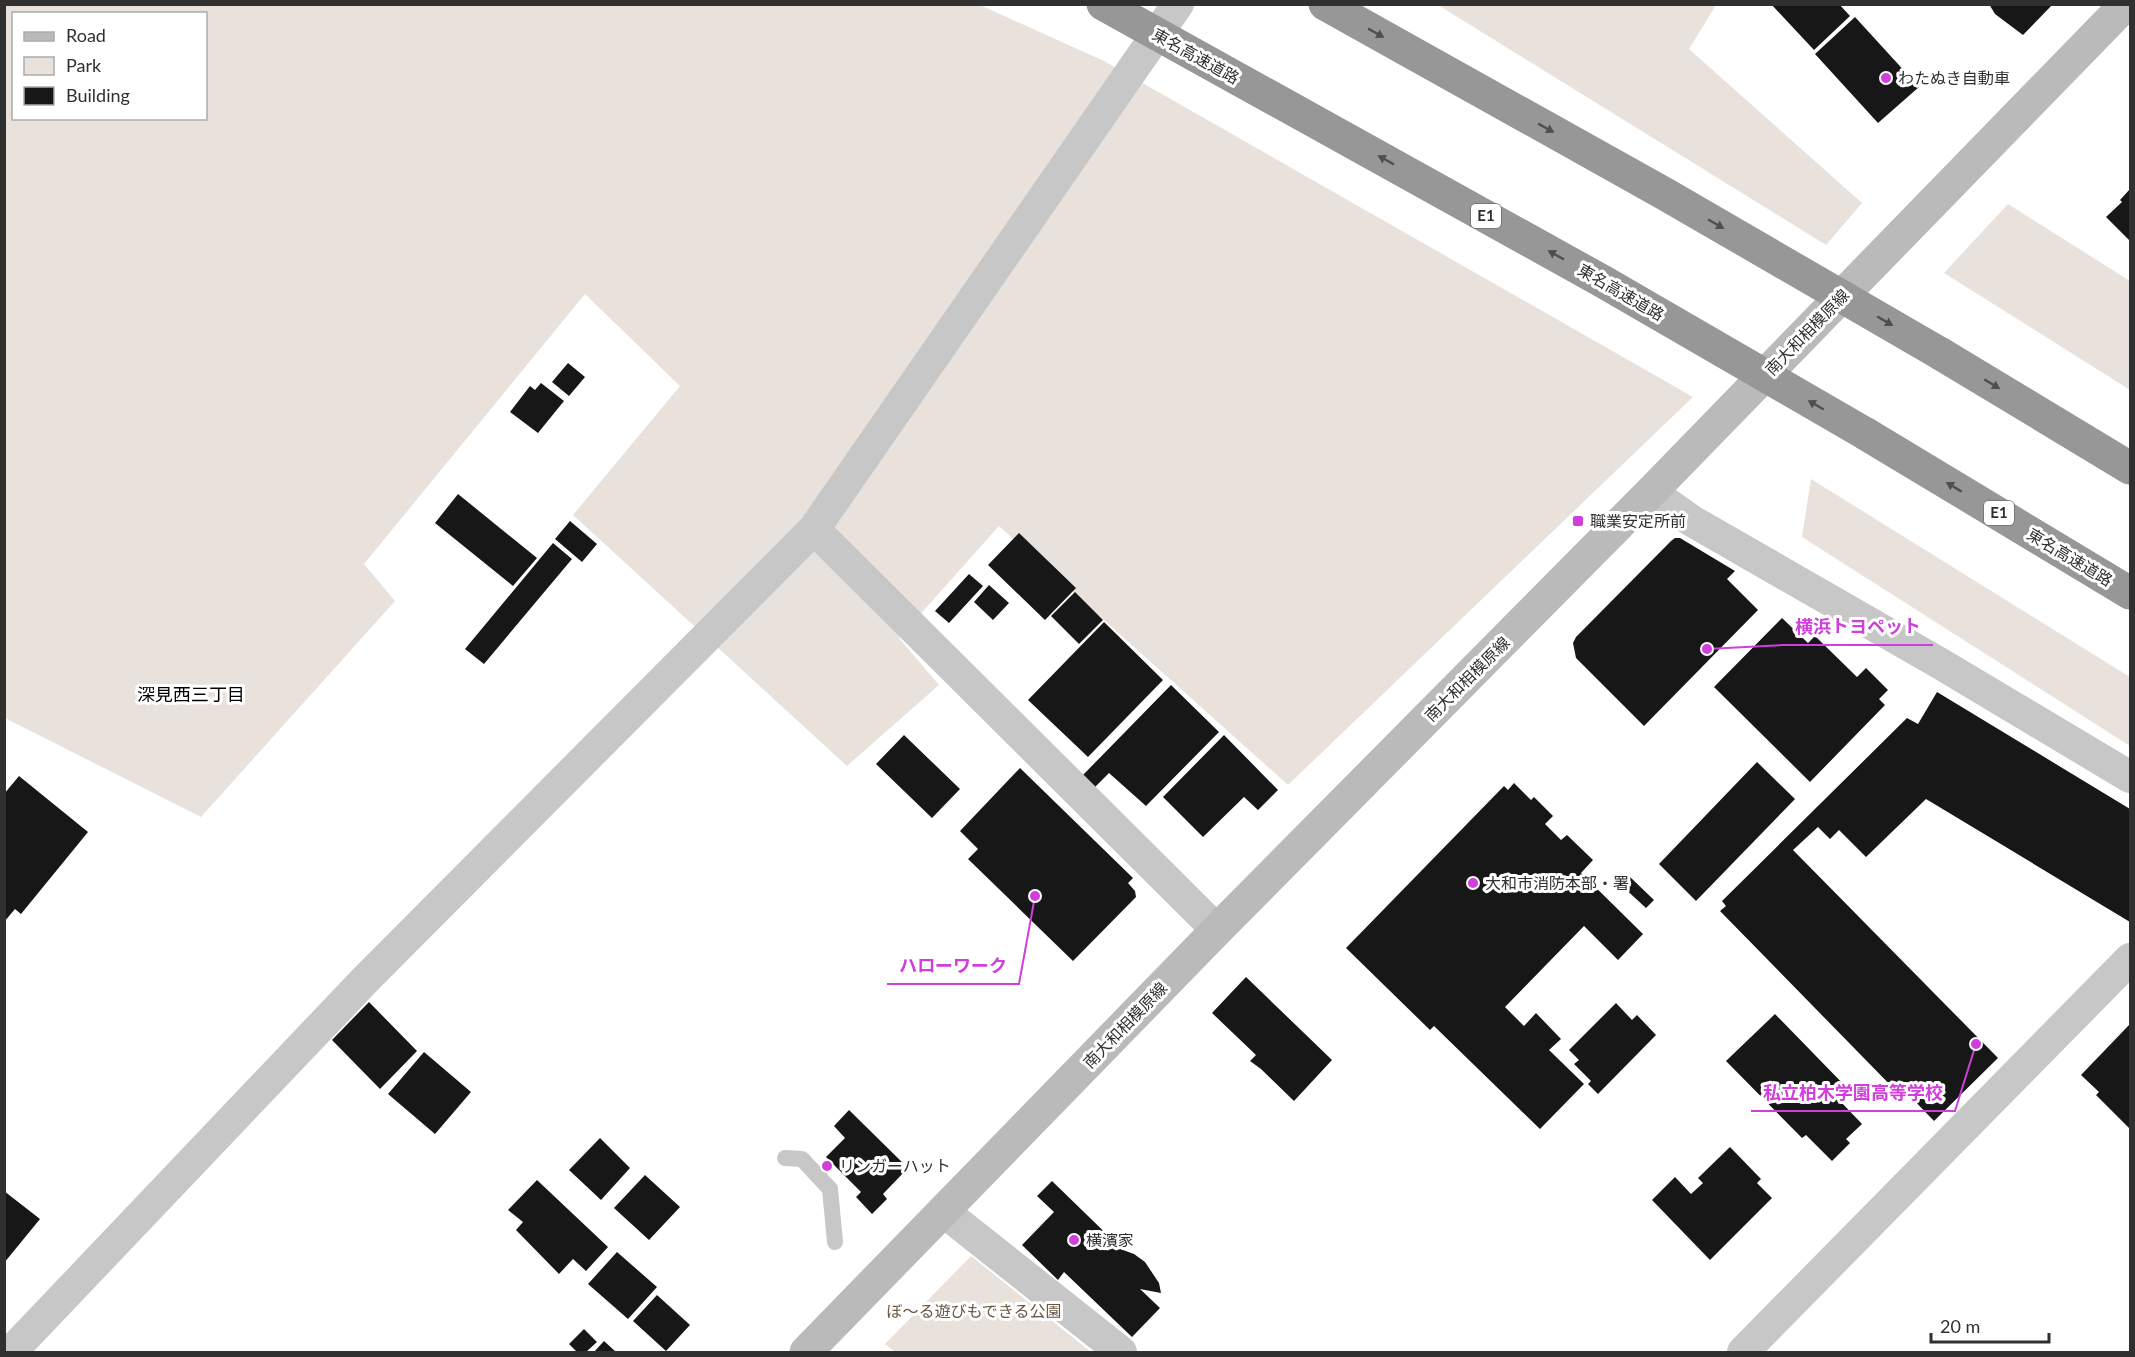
<svg xmlns="http://www.w3.org/2000/svg" width="2135" height="1357" viewBox="0 0 2135 1357" font-family="Lato,'Noto Sans JP',sans-serif">
	<style>
		.green { fill: #e9e2dc; fill-rule: evenodd }
		.building { fill: #171717 }
		.lines { fill: none; stroke-linecap: round; stroke-linejoin: round }
		.lane { stroke: #c7c7c7; stroke-width: 16 }
		.street { stroke: #c7c7c7; stroke-width: 32 }
		.secondary { stroke: #bababa; stroke-width: 33 }
		.highway { stroke: #979797; stroke-width: 33 }
		.highway-bridge { stroke: #979797; stroke-width: 33 }
		.oneway { fill: #4f4f4f }
		.poi-dot { fill: #d03edb; stroke: #fff; stroke-width: 2 }
		.labels { text-anchor: middle; stroke-width: 6; stroke-linejoin: round; paint-order: stroke }
		.shield { fill: #fff; stroke: #6e6e6e; stroke-width: 1.5 }
		.shield-label { font-size: 15px; font-weight: bold; fill: #303030 }
		.street-label { font-size: 16px; fill: #303030; stroke: #fff }
		.poi-label { font-size: 16px; fill: #303030; stroke: #fff; text-anchor: start }
		.park-label { font-size: 16px; fill: #6a5640; stroke: #fff }
		.neighbourhood-label { font-size: 18px; fill: #000; stroke: #fff }
		.leader { fill: none; stroke: #d03edb; stroke-width: 2 }
		.callout-dot { fill: #d03edb; stroke: #fff; stroke-width: 2 }
		.callout-label { font-size: 18px; text-anchor: middle; font-weight: bold; fill: #d03edb; stroke: #fff; stroke-width: 6; stroke-linejoin: round; paint-order: stroke }
	</style>
	<rect width="100%" height="100%" fill="#fff"/>
	<path class="green" d="M4,5H980L1104,61L1693,397L1288,785L999,526L899,638L939,685L847,766L573,515L680,386L585,294L364,564L395,601L201,817L5,718ZM14,14H206V118H14Z
		M1438,5H1716L1689,49L1862,203L1826,245Z
		M2008,204L2130,281V390L1944,273Z
		M1811,479L2130,677V746L1802,537Z
		M971,1256L1091,1352H895L885,1344Z"/>
	<path class="building" d="M1771,4H1839L1850,16L1814,50Z
		M1989,4H2053L2023,35L1995,14Z
		M1855,17L1919,87L1878,123L1815,54Z
		M2130,189V241L2106,217L2122,202L2120,200Z
		M568,363L585,377L569,396L552,382Z
		M541,383L564,401L538,433L510,412L530,386L535,390Z
		M458,494L537,558L513,586L435,523Z
		M570,521L597,544L582,562L555,539Z
		M1019,533L1076,588L1045,620L988,565Z
		M1675,538H1680L1735,571L1727,579L1758,610L1644,726L1576,658L1573,643L1576,637L1671,541Z
		M553,543L572,559L484,664L465,649Z
		M969,574L983,586L949,623L935,611Z
		M989,585L1009,603L993,620L974,602Z
		M1075,592L1103,620L1079,644L1051,616Z
		M1782,618L1808,643L1815,636L1857,677L1866,668L1888,690L1879,699L1885,705L1810,782L1714,687Z
		M1104,622L1163,680L1088,757L1028,700Z
		M1171,685L1219,732L1146,806L1109,773L1095,787L1083,775Z
		M1937,692L2130,809V922L1926,799L1866,857L1839,830L1830,839L1818,827L1793,850L1998,1058L1934,1121L1906,1092L1901,1096L1720,911L1726,906L1722,901L1907,718L1918,724Z
		M904,735L960,789L932,818L876,764Z
		M1224,735L1278,790L1258,810L1244,797L1203,837L1163,797Z
		M1757,762L1795,799L1696,901L1659,864Z
		M1020,768L1133,878L1128,883L1135,891L1136,897L1073,961L968,859L978,849L960,831Z
		M19,776L88,832L21,914L15,909L4,922V794Z
		M1514,783L1531,800L1534,797L1553,816L1545,824L1561,840L1567,835L1593,860L1581,873L1643,934L1618,960L1584,926L1505,1007L1524,1026L1536,1013L1561,1039L1549,1050L1584,1084L1540,1129L1434,1026L1430,1030L1346,948L1504,786L1508,790Z
		M1629,876L1654,900L1646,908L1621,885Z
		M1246,977L1332,1060L1294,1101L1261,1069L1250,1061L1256,1055L1212,1013Z
		M369,1002L417,1051L380,1089L332,1040Z
		M1616,1003L1632,1020L1637,1015L1656,1035L1598,1094L1588,1084L1591,1081L1574,1064L1579,1060L1569,1050Z
		M1775,1014L1850,1091L1840,1101L1862,1124L1846,1139L1850,1143L1832,1161L1806,1135L1802,1138L1726,1061Z
		M2130,1024V1129L2096,1095L2099,1092L2081,1075Z
		M424,1052L471,1092L435,1134L388,1094Z
		M849,1110L908,1168L883,1194L887,1199L872,1214L856,1197L861,1192L826,1157L845,1138L834,1126Z
		M600,1138L630,1168L601,1200L569,1170Z
		M1730,1147L1761,1179L1757,1183L1772,1198L1710,1260L1652,1200L1675,1177L1691,1194L1703,1183L1698,1178Z
		M645,1175L680,1207L649,1240L614,1208Z
		M537,1180L608,1247L586,1271L573,1259L559,1274L516,1230L523,1222L508,1210Z
		M1052,1181L1123,1250L1134,1254L1145,1262L1159,1283L1161,1293L1140,1289L1160,1308L1132,1337L1064,1272L1058,1280L1022,1245L1054,1212L1037,1196Z
		M4,1191L40,1219L4,1263Z
		M617,1252L657,1287L628,1319L588,1284Z
		M657,1295L690,1325L666,1351L633,1321Z
		M584,1329L597,1342L586,1352H577L569,1344Z
		M604,1341L616,1352H594Z"/>
	<g class="lines">
		<path class="lane" d="M785,1158L802,1159L830,1189L835,1242"/>
		<path class="street" d="M1651,492L1692,521L1941,664L2130,777
			M814,529L1217,930
			M943,1211L1121,1352
			M11,1352L365,980L814,529L1178,4
			M1743,1352L2130,959"/>
		<path class="secondary" d="M806,1352L1217,930L1651,492L2126,4"/>
		<path class="highway" d="M1941,354L2130,468
			M1866,434L2130,593"/>
		<path class="highway-bridge" d="M1103,4L1602,281L1866,434
			M1325,4L1665,194L1941,354"/>
	</g>
	<defs><path id="oneway-solid" d="M-6-.8H1V-3.2L6.5 0L1 3.2V.8H-6Z" transform="scale(1.5)"/></defs>
	<g class="oneway">
		<use href="#oneway-solid" transform="translate(1376 33) rotate(29)"/>
		<use href="#oneway-solid" transform="translate(1546 128) rotate(29)"/>
		<use href="#oneway-solid" transform="translate(1386 160) rotate(-151)"/>
		<use href="#oneway-solid" transform="translate(1716 224) rotate(30)"/>
		<use href="#oneway-solid" transform="translate(1556 255) rotate(-151)"/>
		<use href="#oneway-solid" transform="translate(1885 321) rotate(30)"/>
		<use href="#oneway-solid" transform="translate(1992 384) rotate(31)"/>
		<use href="#oneway-solid" transform="translate(1816 405) rotate(-150)"/>
		<use href="#oneway-solid" transform="translate(1954 487) rotate(-149)"/>
	</g>
	<g class="poi-dot">
		<circle cx="1886" cy="78" r="6"/>
		<rect x="1572" y="515" width="12" height="12" rx="3"/>
		<circle cx="1473" cy="883" r="6"/>
		<circle cx="827" cy="1166" r="6"/>
		<circle cx="1074" cy="1240" r="6"/>
	</g>
	<g class="labels">
		<g class="shield">
			<rect x="1471" y="204" width="30" height="24" rx="4.5"/>
			<rect x="1984" y="501" width="30" height="24" rx="4.5"/>
		</g>
		<g class="shield-label">
			<text x="1486" y="221">E1</text>
			<text x="1999" y="518">E1</text>
		</g>
		<g class="street-label">
			<text transform="translate(1196 56) rotate(29)" y="6">東名高速道路</text>
			<text transform="translate(1621 292) rotate(30)" y="6">東名高速道路</text>
			<text transform="translate(1807 332) rotate(-46)" y="6">南大和相模原線</text>
			<text transform="translate(2070 557) rotate(31)" y="6">東名高速道路</text>
			<text transform="translate(1467 679) rotate(-45)" y="6">南大和相模原線</text>
			<text transform="translate(1125 1025) rotate(-46)" y="6">南大和相模原線</text>
		</g>
		<g class="poi-label">
			<text x="1898" y="84">わたぬき自動車</text>
			<text x="1590" y="527">職業安定所前</text>
			<text x="1485" y="889">大和市消防本部・署</text>
			<text x="839" y="1172">リンガーハット</text>
			<text x="1086" y="1246">横濱家</text>
		</g>
		<g class="park-label">
			<text x="974" y="1317">ぼ～る遊びもできる公園</text>
		</g>
		<g class="neighbourhood-label">
			<text x="191" y="701">深見西三丁目</text>
		</g>
	</g>
	<path class="leader" d="M1707 649L1783 645H1933M1035 896L1019 984H887M1976 1044L1955 1111H1751"/>
	<g class="callout-dot">
		<circle cx="1707" cy="649" r="6"/>
		<circle cx="1035" cy="896" r="6"/>
		<circle cx="1976" cy="1044" r="6"/>
	</g>
	<g class="callout-label">
		<text x="1858" y="633">横浜トヨペット</text>
		<text x="953" y="972">ハローワーク</text>
		<text x="1853" y="1099">私立柏木学園高等学校</text>
	</g>
	<rect width="2135" height="1357" fill="none" stroke="#303030" stroke-width="12"/>
	<rect x="12" y="12" width="195" height="108" fill="#ffffff" stroke="#acacac" stroke-width="1.5"/>
	<rect x="24" y="32" width="30" height="9" fill="#bababa" stroke="#acacac" stroke-width="1.5"/>
	<text x="66" y="42" font-size="18" fill="#303030">Road</text>
	<rect x="24" y="57" width="30" height="18" fill="#e9e2dc" stroke="#acacac" stroke-width="1.5"/>
	<text x="66" y="72" font-size="18" fill="#303030">Park</text>
	<rect x="24" y="87" width="30" height="18" fill="#171717" stroke="#acacac" stroke-width="1.5"/>
	<text x="66" y="102" font-size="18" fill="#303030">Building</text>
	<path d="M1931 1333v9h118v-9" fill="none" stroke="#303030" stroke-width="3"/>
	<text x="1940" y="1333" font-size="18" fill="#303030" stroke="#ffffff" stroke-width="4.5" paint-order="stroke">20 m</text>
</svg>
